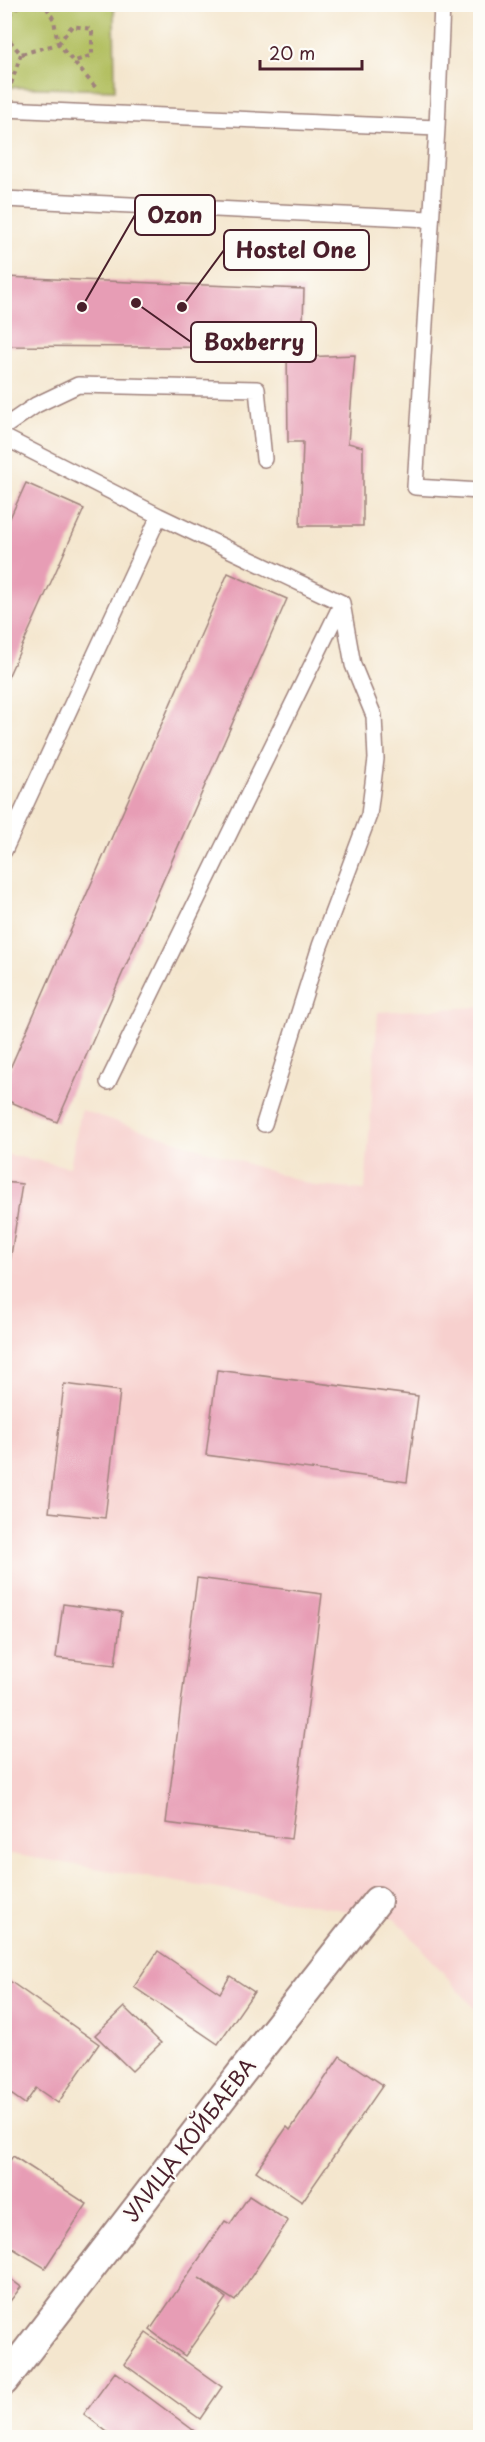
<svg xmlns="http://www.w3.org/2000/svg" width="485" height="2442" viewBox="0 0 485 2442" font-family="'Playpen Sans',sans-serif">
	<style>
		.built { fill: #f7d0ce }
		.park { fill: #b3c062; stroke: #7e7046; stroke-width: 1.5 }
		.building { fill: #e79db5 }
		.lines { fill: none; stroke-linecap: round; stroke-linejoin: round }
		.lane-casing { stroke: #9f827c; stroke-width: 18 }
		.street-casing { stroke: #9f827c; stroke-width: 32 }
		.path { stroke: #9f827c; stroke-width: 4; stroke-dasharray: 4.5 4.5; stroke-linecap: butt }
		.lane { stroke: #fff; stroke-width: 15 }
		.street { stroke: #fff; stroke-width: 28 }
		.labels { text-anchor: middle; stroke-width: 4.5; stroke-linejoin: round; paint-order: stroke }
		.street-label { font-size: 21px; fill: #4a1f2b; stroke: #fdfcf7 }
		.leader { fill: none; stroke: #4a1f2b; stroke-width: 2 }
		.callout-dot { fill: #4a1f2b; stroke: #fdfcf7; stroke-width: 2 }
		.callout { fill: #fdfcf7; stroke: #4a1f2b; stroke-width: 2 }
		.callout-label { font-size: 22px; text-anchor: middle; font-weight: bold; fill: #4a1f2b }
	</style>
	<rect width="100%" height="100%" fill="#fdfcf7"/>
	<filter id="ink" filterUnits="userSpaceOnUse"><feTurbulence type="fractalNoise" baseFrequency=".0167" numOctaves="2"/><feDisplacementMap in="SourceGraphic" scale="12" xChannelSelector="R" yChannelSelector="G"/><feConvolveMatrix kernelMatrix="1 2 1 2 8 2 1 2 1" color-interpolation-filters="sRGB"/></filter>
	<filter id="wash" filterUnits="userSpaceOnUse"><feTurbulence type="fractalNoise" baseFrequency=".008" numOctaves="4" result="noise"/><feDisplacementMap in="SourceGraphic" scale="24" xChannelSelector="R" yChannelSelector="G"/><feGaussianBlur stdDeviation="1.35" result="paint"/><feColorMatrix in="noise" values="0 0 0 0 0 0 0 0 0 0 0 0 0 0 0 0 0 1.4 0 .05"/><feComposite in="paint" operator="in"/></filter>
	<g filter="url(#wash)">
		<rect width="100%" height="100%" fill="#f4e6ce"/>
		<path class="built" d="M480,1007V2015L396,1919L5,1853L4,1154L70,1167L81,1110L316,1186L365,1190L378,1012Z"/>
		<path class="park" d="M5,4L114,5L115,90L5,87Z"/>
		<g id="blocks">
			<path class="building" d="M4,277L304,289L302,357L355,355L348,443L363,447V526H300L303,442H288L287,348L4,346Z
				M26,483L84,509L4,686V531Z
				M228,573L287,599L57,1122L4,1099V1082Z
				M4,1182L22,1184L8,1275L4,1274Z
				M217,1370L418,1396L407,1482L206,1455Z
				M64,1384L120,1391L105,1518L49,1512Z
				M197,1578L322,1594L291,1839L166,1823Z
				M63,1604L122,1612L115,1665L56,1658Z
				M158,1951L220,1993L230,1976L254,1992L218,2044L134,1987Z
				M4,1977L99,2044L58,2103L36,2088L25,2104L4,2089Z
				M124,2007L161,2043L132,2071L95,2035Z
				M340,2056L383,2085L302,2202L256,2171L287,2127L290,2130Z
				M13,2156L87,2204L45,2268L4,2243V2169Z
				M249,2196L288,2221L235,2301L199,2278L226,2298L185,2356L150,2330L225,2221L230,2224Z
				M4,2274L21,2287L4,2309Z
				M146,2333L222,2387L200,2419L124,2364Z
				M115,2372L197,2433L194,2438H115L84,2414Z"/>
		</g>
	</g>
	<g filter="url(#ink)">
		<use href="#blocks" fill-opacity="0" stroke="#9f827c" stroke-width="1.5"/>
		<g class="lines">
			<g class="lane-casing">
				<path id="lane" d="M4,109L437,128L415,487L480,491
					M437,128L442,4
					M4,199L430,219
					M4,427L36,405L78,385L257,389L264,459
					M4,437L159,516L342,603L108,1082
					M4,851L159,516
					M264,1124L320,946L369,815L376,759L374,716L353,665L342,603"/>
			</g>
			<g class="street-casing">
				<path id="street" d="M4,2381L242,2072L377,1901"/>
			</g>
			<path class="path" d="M38,4L47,8L54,20L58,44
				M4,23L13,10L22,4
				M4,34L21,54L58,44L97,89
				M58,44L72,26L92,29V55L73,62
				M11,84L21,54"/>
			<use href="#lane" class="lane"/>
			<use href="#street" class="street"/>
		</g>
	</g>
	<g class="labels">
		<g class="street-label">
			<text transform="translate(190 2140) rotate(-52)" y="7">УЛИЦА КОЙБАЕВА</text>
		</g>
	</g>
	<path class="leader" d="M82 307L135 215M182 307L224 250M136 303L191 342"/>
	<g class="callout-dot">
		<circle cx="82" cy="307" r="6"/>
		<circle cx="182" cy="307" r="6"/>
		<circle cx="136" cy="303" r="6"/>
	</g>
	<g class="callout">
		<rect x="135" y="195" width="80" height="40" rx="6"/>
		<rect x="224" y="230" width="145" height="40" rx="6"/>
		<rect x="191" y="322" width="125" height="40" rx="6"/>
	</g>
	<g class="callout-label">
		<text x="175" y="223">Ozon</text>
		<text x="296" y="258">Hostel One</text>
		<text x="254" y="350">Boxberry</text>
	</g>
	<rect width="485" height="2442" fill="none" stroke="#fdfcf7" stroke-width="24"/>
	<path d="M260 60v9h102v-9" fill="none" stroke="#4a1f2b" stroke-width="3"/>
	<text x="269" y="60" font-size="18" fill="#4a1f2b" stroke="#fdfcf7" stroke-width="4.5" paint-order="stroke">20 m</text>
</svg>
